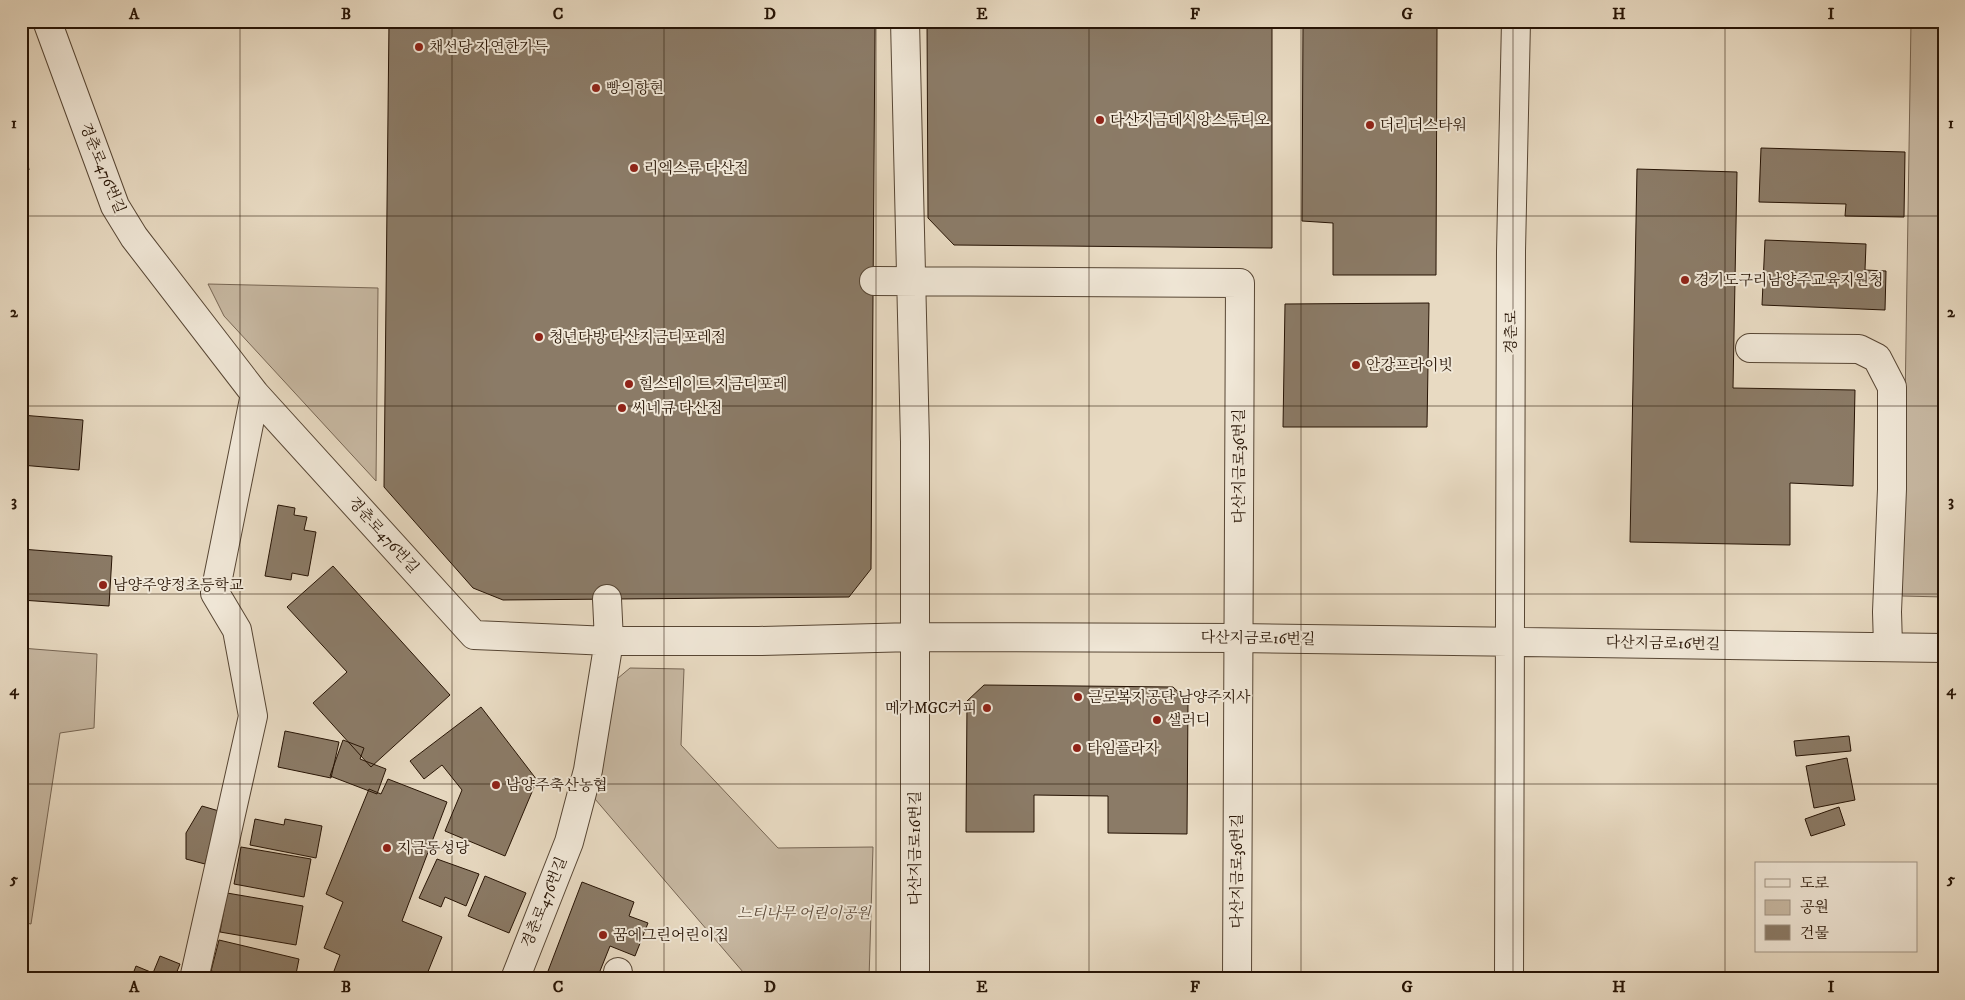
<svg xmlns="http://www.w3.org/2000/svg" width="1965" height="1000" viewBox="0 0 1965 1000" font-family="'IM FELL DW Pica','Noto Serif KR',serif">
	<style>
		.green { fill: #c7b8a2; stroke: #776654 }
		.building { fill: #8b7b67; stroke: #271405 }
		.lines { fill: none; stroke-linecap: round; stroke-linejoin: round }
		.minor-casing { stroke: #574634; stroke-width: 30 }
		.minor { stroke: #f0e7d7; stroke-width: 28 }
		.grid { fill: none; stroke: #271405; stroke-width: 1; stroke-opacity: 0.55 }
		.poi-dot { fill: #8f2418; stroke: #f0e7d7; stroke-width: 2 }
		.labels { text-anchor: middle; stroke-width: 4; stroke-linejoin: round; paint-order: stroke }
		.poi-label { font-size: 15px; fill: #271405; stroke: #f0e7d7; text-anchor: start }
		.street-label { font-size: 15px; fill: #271405; stroke: #f0e7d7 }
		.park-label { font-size: 15px; font-style: italic; fill: #5f4d3c; stroke: #f0e7d7 }
		.neatline { fill: none; stroke: #271405; stroke-width: 2 }
		.grid-label { font-size: 16px; text-anchor: middle; font-weight: bold; fill: #271405 }
	</style>
	<rect width="100%" height="100%" fill="#e8dac2"/>
	<filter id="stains"><feTurbulence type="fractalNoise" baseFrequency=".004" numOctaves="4"/><feColorMatrix values="0 0 0 0 .2 0 0 0 0 .09 0 0 0 0 .02 0 0 0 .5 -.17"/></filter>
	<radialGradient id="worn" r=".72"><stop offset=".6" stop-color="#630" stop-opacity="0"/><stop offset="1" stop-color="#630" stop-opacity=".3"/></radialGradient>
	<path class="green" d="M1911,22L1944,23V597L1902,596Z
		M208,284L378,288L376,481L224,316Z
		M21,648L97,654L94,728L60,733L31,924L21,922Z
		M630,668L684,669L681,745L778,848L873,847L869,979H749L595,799L611,684Z"/>
	<path class="building" d="M389,21H869L875,28L871,569L849,597L503,600L473,588L384,487Z
		M927,21H1272V248L954,245L928,218Z
		M1303,21H1428L1437,29L1436,275H1333V223L1302,221Z
		M21,126L29,170L21,172Z
		M1761,148L1905,152L1904,217L1845,216L1846,204L1759,202Z
		M1637,169L1737,172L1733,388L1855,390L1853,486L1790,483V545L1630,542Z
		M1765,240L1866,244L1865,270L1886,271L1885,310L1762,305Z
		M1429,303L1427,427H1283L1285,304Z
		M21,415L83,420L79,470L21,465Z
		M278,505L295,508L294,515L307,517L304,530L316,532L308,576L292,573L291,580L265,576Z
		M21,549L112,556L109,606L21,600Z
		M333,566L450,695L371,767L313,703L347,672L287,607Z
		M984,685L1173,687L1188,701L1187,834L1108,833V796L1034,795V832H966L967,701Z
		M481,707L537,780L505,856L445,831L462,790L442,765L424,779L410,761Z
		M285,731L339,742L331,778L278,767Z
		M1849,736L1851,751L1796,756L1794,741Z
		M343,740L364,748L360,759L386,769L377,794L330,776Z
		M1847,758L1855,800L1814,808L1806,766Z
		M388,779L447,802L402,921L442,937L425,979H331L340,955L324,948L343,902L326,894L369,789L381,794Z
		M202,806L219,811L205,864L186,859V833Z
		M1839,807L1845,825L1811,836L1805,819Z
		M255,819L284,825L285,819L322,826L316,858L250,845Z
		M241,847L311,859L304,897L234,884Z
		M437,859L479,874L466,906L445,897L441,907L419,898Z
		M485,876L526,893L509,933L468,916Z
		M582,882L634,902L629,916L648,923L635,956L610,946L598,976L590,973L588,979H545Z
		M227,893L303,906L296,945L220,932Z
		M219,940L299,959L295,979H246L211,971Z
		M160,956L180,964L174,979H131L136,966L153,973Z"/>
	<g class="lines">
		<g class="minor-casing">
			<path id="minor" d="M47,21L115,206L134,237L255,394L474,635L609,641L588,770L569,842L515,979
				M905,21L915,442V979
				M874,281L1240,283L1237,979
				M1750,348L1859,349L1877,358L1892,387V489L1887,612L1888,646
				M607,599L609,641H759L914,637L1238,638L1944,648
				M194,979L253,716L237,630L215,593L255,394
				M617,979L618,972
				M1509,979L1511,251L1516,21"/>
		</g>
		<use href="#minor" class="minor"/>
	</g>
	<path class="grid" d="M240,21V979M452,21V979M664,21V979M876,21V979M1089,21V979M1301,21V979M1513,21V979M1725,21V979M21,216H1944M21,406H1944M21,594H1944M21,784H1944"/>
	<g class="poi-dot">
		<circle cx="419" cy="47" r="5"/>
		<circle cx="596" cy="88" r="5"/>
		<circle cx="1100" cy="120" r="5"/>
		<circle cx="1370" cy="125" r="5"/>
		<circle cx="634" cy="168" r="5"/>
		<circle cx="1685" cy="280" r="5"/>
		<circle cx="539" cy="337" r="5"/>
		<circle cx="1356" cy="365" r="5"/>
		<circle cx="629" cy="384" r="5"/>
		<circle cx="622" cy="408" r="5"/>
		<circle cx="103" cy="585" r="5"/>
		<circle cx="1078" cy="697" r="5"/>
		<circle cx="987" cy="708" r="5"/>
		<circle cx="1157" cy="720" r="5"/>
		<circle cx="1077" cy="748" r="5"/>
		<circle cx="496" cy="785" r="5"/>
		<circle cx="387" cy="848" r="5"/>
		<circle cx="603" cy="935" r="5"/>
	</g>
	<g class="labels">
		<g class="poi-label">
			<text x="429" y="52">채선당 자연한가득</text>
			<text x="606" y="93">빵의향현</text>
			<text x="1110" y="125">다산지금데시앙스튜디오</text>
			<text x="1380" y="130">더리더스타워</text>
			<text x="644" y="173">리엑스류 다산점</text>
			<text x="1695" y="285">경기도구리남양주교육지원청</text>
			<text x="549" y="342">청년다방 다산지금디포레점</text>
			<text x="1366" y="370">안강프라이빗</text>
			<text x="639" y="389">힐스테이트 지금디포레</text>
			<text x="632" y="413">씨네큐 다산점</text>
			<text x="113" y="590">남양주양정초등학교</text>
			<text x="1088" y="702">근로복지공단 남양주지사</text>
			<text x="977" y="713" text-anchor="end">메가MGC커피</text>
			<text x="1167" y="725">샐러디</text>
			<text x="1087" y="753">타임플라자</text>
			<text x="506" y="790">남양주축산농협</text>
			<text x="397" y="853">지금동성당</text>
			<text x="613" y="940">꿈에그린어린이집</text>
		</g>
		<g class="street-label">
			<text transform="translate(103 168) rotate(68)" y="5">경춘로476번길</text>
			<text transform="translate(1511 332) rotate(-90)" y="5">경춘로</text>
			<text transform="translate(1239 466) rotate(-90)" y="5">다산지금로36번길</text>
			<text transform="translate(384 535) rotate(48)" y="5">경춘로476번길</text>
			<text transform="translate(1258 638) rotate(1)" y="5">다산지금로16번길</text>
			<text transform="translate(1663 643) rotate(1)" y="5">다산지금로16번길</text>
			<text transform="translate(915 848) rotate(-90)" y="5">다산지금로16번길</text>
			<text transform="translate(1237 871) rotate(-90)" y="5">다산지금로36번길</text>
			<text transform="translate(544 902) rotate(-68)" y="5">경춘로476번길</text>
		</g>
		<g class="park-label">
			<text x="804" y="918">느티나무 어린이공원</text>
		</g>
	</g>
	<rect width="1965" height="1000" fill="none" stroke="#e8dac2" stroke-width="55"/>
	<rect x="1755" y="862" width="162" height="90" fill="#f0e7d7" stroke="#a09383"/>
	<rect x="1765" y="879" width="25" height="8" fill="#f0e7d7" stroke="#a09383"/>
	<text x="1800" y="888" font-size="15" fill="#271405">도로</text>
	<rect x="1765" y="900" width="25" height="15" fill="#c7b8a2" stroke="#a09383"/>
	<text x="1800" y="912" font-size="15" fill="#271405">공원</text>
	<rect x="1765" y="925" width="25" height="15" fill="#8b7b67" stroke="#a09383"/>
	<text x="1800" y="938" font-size="15" fill="#271405">건물</text>
	<rect x="28" y="28" width="1910" height="944" class="neatline"/>
	<g class="grid-label">
		<text x="134" y="19">A</text>
		<text x="346" y="19">B</text>
		<text x="558" y="19">C</text>
		<text x="770" y="19">D</text>
		<text x="982" y="19">E</text>
		<text x="1195" y="19">F</text>
		<text x="1407" y="19">G</text>
		<text x="1619" y="19">H</text>
		<text x="1831" y="19">I</text>
		<text x="14" y="128">1</text>
		<text x="1951" y="128">1</text>
		<text x="14" y="317">2</text>
		<text x="1951" y="317">2</text>
		<text x="14" y="506">3</text>
		<text x="1951" y="506">3</text>
		<text x="14" y="695">4</text>
		<text x="1951" y="695">4</text>
		<text x="14" y="884">5</text>
		<text x="1951" y="884">5</text>
		<text x="134" y="992">A</text>
		<text x="346" y="992">B</text>
		<text x="558" y="992">C</text>
		<text x="770" y="992">D</text>
		<text x="982" y="992">E</text>
		<text x="1195" y="992">F</text>
		<text x="1407" y="992">G</text>
		<text x="1619" y="992">H</text>
		<text x="1831" y="992">I</text>
	</g>
	<rect width="100%" height="100%" filter="url(#stains)"/>
	<rect width="100%" height="100%" fill="url(#worn)"/>
</svg>
